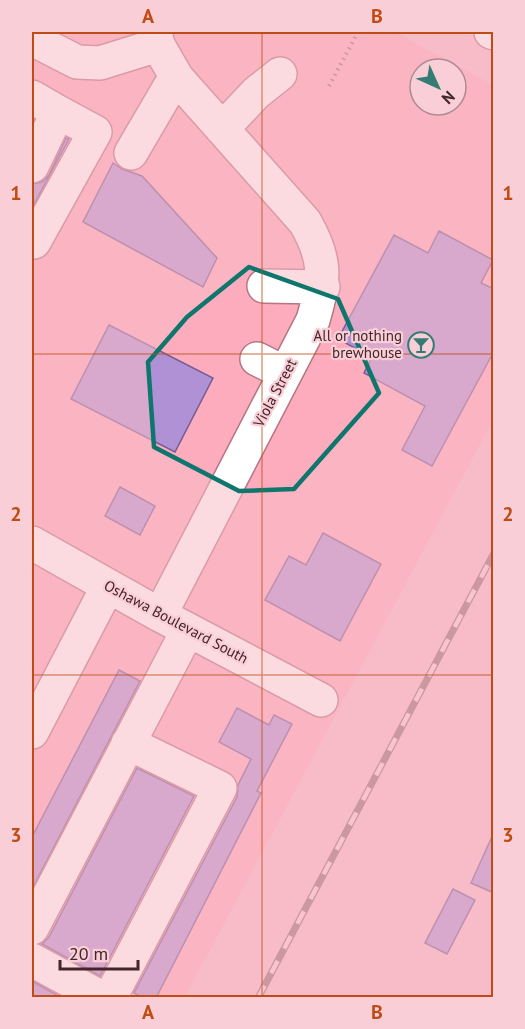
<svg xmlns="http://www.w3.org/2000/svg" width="525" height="1029" viewBox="0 0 525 1029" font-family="'PT Sans',sans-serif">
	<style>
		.built { fill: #fcacbd; fill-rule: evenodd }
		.building { fill: #b191d5; stroke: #765c91; stroke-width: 1.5 }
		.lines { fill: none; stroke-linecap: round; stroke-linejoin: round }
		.minor-casing { stroke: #b77482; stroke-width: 36 }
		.major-casing { stroke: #b77482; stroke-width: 36 }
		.path { stroke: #966b74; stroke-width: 4; stroke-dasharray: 1.5 4.5; stroke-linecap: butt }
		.minor { stroke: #fff; stroke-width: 33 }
		.major { stroke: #fff; stroke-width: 33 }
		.rail-casing { stroke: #956b73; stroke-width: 7 }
		.rail { stroke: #faced6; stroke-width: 4.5; stroke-dasharray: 14; stroke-linecap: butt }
		.marked { fill: none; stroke: #0f766e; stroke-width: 4.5; stroke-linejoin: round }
		.grid { fill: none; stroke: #be4c14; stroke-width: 1.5; stroke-opacity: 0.55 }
		.labels { text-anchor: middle; stroke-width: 4.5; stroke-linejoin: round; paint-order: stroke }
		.poi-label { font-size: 15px; fill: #42262c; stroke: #faced6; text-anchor: end }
		.street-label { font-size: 15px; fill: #42262c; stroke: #faced6 }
		.neatline { fill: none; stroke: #be4c14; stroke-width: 2 }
		.grid-label { font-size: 20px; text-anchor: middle; font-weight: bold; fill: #be4c14 }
	</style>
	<rect width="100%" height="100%" fill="#f7bcc7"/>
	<path class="built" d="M32,32H395L493,85V420L185,997H32ZM420,69H456V105H420Z"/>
	<path class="building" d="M66,138L69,139L32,208V184L42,182L49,175Z
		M113,163L122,169L142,176L217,258L203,287L83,222Z
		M439,231L493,260L481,283L494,289V351L432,466L402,450L425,406L364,373L372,357L338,339L394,235L428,253Z
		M109,325L213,378L175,452L71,399Z
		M120,487L155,506L140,535L105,516Z
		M323,533L381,564L340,641L265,600L289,556L306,565Z
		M119,670L140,681L32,889V837Z
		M237,708L269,725L274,715L292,724L257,791L261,793L156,998H143L134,993L237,797L238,785L251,759L219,742Z
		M137,768L194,796L100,976L42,944L49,937Z
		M494,832V893L471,883Z
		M453,889L475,900L447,954L425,943Z
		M32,981L62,998H32Z"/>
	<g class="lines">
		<g class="minor-casing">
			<path id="minor" d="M155,32L158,45L177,78L305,222C327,260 325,279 313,320L160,615
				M32,39L77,62L100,63L158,45
				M32,97L58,112
				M222,129L256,93L280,74
				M131,153L169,88L177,78
				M32,166L58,112L95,132L34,242L32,241
				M264,286L323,287
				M257,359L285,373
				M32,543L160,615L321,700
				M32,732L108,586
				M32,928L188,630
				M32,960L102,998
				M110,998L220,788L128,743"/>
		</g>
		<g class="major-casing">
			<path id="major" d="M491,32L494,33"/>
		</g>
		<path class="path" d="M329,86L358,32"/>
		<use href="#minor" class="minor"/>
		<use href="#major" class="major"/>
		<g class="rail-casing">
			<path id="rail" d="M258,998L494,553"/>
		</g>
		<use href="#rail" class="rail"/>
	</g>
	<path d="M0 0H525V1029H0ZM249,267L338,299L379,393L294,489L239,491L154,447L148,362L187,317Z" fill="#f7bcc7" fill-opacity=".55" fill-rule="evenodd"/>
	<path class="marked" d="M249,267L338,299L379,393L294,489L239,491L154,447L148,362L187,317Z"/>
	<path class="grid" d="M262,32V998M32,354H494M32,675H494"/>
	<defs>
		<g id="bar-ring" transform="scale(1.35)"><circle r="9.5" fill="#faced6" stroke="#357c74" stroke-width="1.5"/><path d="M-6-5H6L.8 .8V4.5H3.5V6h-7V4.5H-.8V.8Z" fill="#357c74"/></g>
	</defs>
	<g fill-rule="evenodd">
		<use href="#bar-ring" x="421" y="345"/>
	</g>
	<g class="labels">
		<g class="poi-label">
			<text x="402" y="341">All or nothing<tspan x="402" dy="17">brewhouse</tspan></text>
		</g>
		<g class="street-label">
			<text transform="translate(275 393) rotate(-62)" y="5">Viola Street</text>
			<text transform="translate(176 622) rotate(28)" y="5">Oshawa Boulevard South</text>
		</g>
	</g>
	<rect width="525" height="1029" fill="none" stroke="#faced6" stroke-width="66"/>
	<g transform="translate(438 87) rotate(135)"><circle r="28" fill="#faced6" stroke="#b08b92" stroke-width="1.5"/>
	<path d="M0-4.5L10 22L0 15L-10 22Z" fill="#357c74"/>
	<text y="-9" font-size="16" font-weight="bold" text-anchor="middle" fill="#42262c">N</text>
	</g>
	<path d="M60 960v9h78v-9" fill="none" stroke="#42262c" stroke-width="3"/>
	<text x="69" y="960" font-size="18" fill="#42262c" stroke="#faced6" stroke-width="4.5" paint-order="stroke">20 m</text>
	<rect x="33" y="33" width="459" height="963" class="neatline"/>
	<g class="grid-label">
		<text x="148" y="23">A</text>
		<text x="377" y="23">B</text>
		<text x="16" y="200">1</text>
		<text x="508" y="200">1</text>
		<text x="16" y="521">2</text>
		<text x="508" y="521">2</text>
		<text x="16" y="842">3</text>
		<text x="508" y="842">3</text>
		<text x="148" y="1019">A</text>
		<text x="377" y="1019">B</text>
	</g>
</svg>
